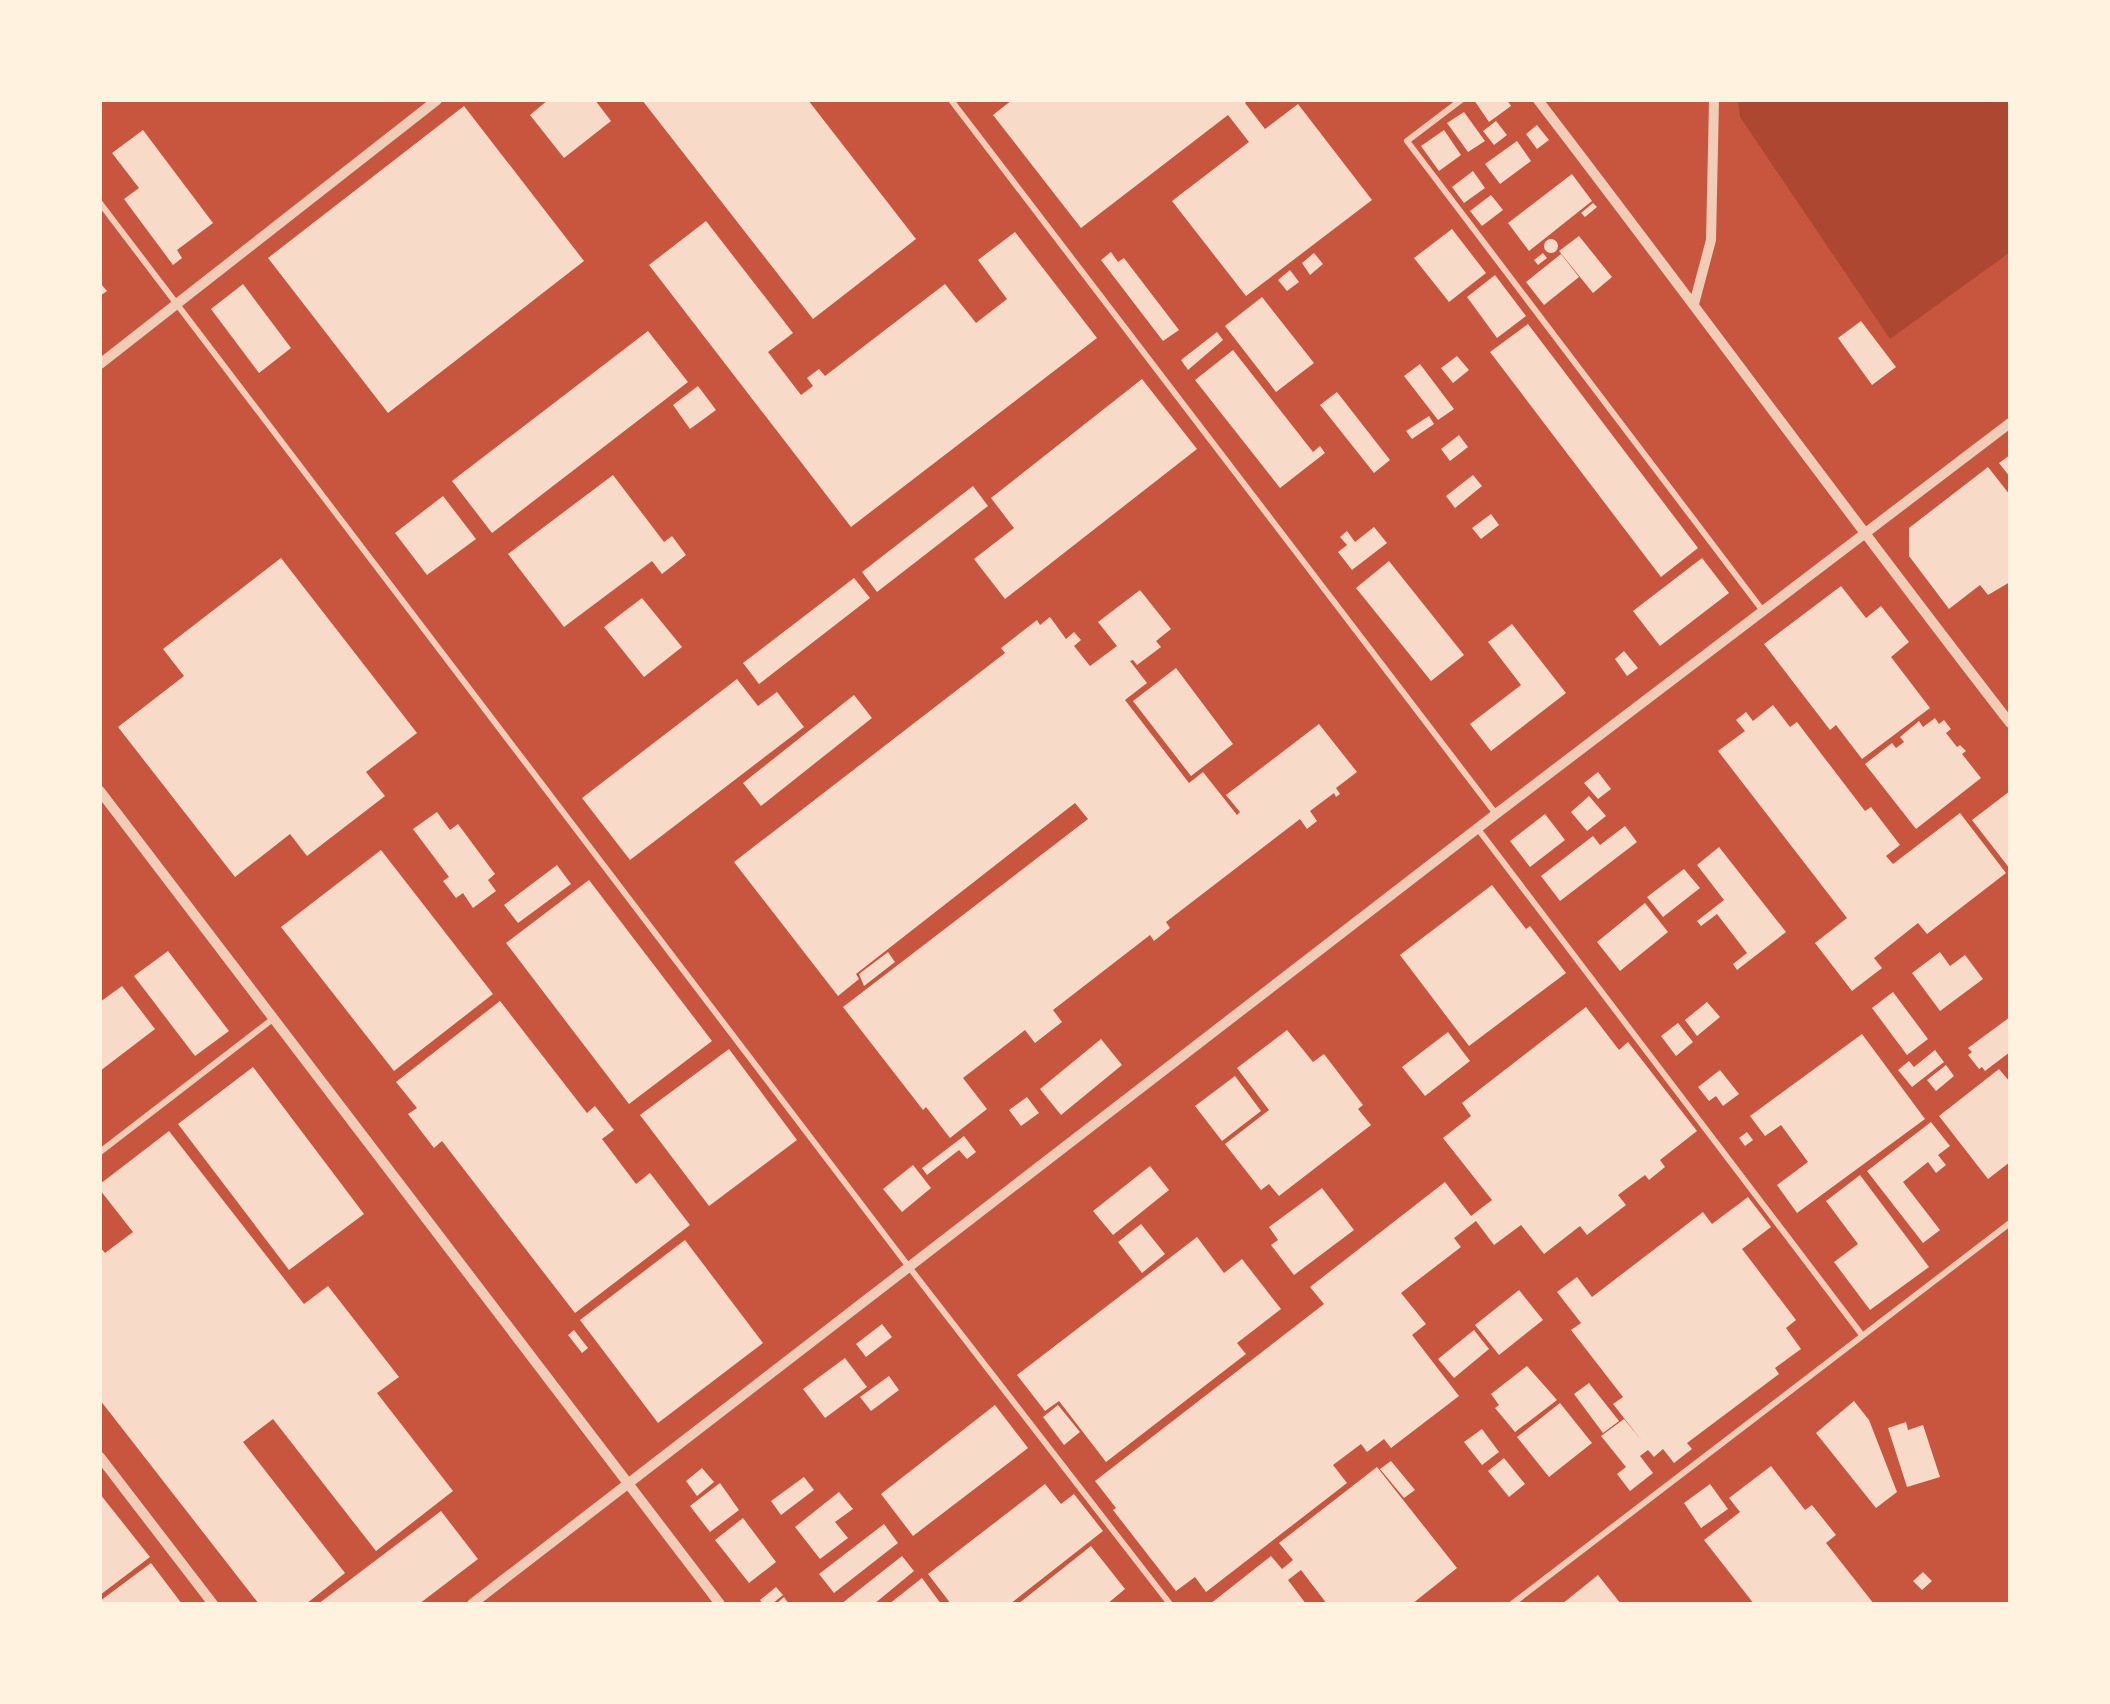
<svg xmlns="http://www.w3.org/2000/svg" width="2110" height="1704" viewBox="0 0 2110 1704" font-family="Lato,sans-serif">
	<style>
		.green { fill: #ae4732 }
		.building { fill: #f7dbc8 }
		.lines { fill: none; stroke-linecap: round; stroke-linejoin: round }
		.minor { stroke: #f1ccb7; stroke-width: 6 }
		.tertiary { stroke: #f1ccb7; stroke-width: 10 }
	</style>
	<rect width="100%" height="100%" fill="#c8553d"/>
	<path class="green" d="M1738,101H2009V253L1890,339L1740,117Z"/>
	<path class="building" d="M548,100H595L611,121L564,158L530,115Z
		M642,100H808L916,239L813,319Z
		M1012,100H1248L1245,103L1265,129L1298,104L1372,200L1246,296L1172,201L1249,142L1228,115L1081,228L993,115Z
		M1474,100H1507L1511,106L1489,122Z
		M464,106L584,261L388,413L268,258Z
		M1464,112L1485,141L1468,152L1447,123Z
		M1496,121L1507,135L1494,145L1483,131Z
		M1537,125L1549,140L1537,149L1526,134Z
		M143,130L213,223L177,250L182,258L173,265L124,199L139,188L112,153Z
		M1444,130L1461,155L1439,171L1421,146Z
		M1517,141L1531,161L1500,184L1485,164Z
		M1473,171L1485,188L1464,203L1452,187Z
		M1572,174L1592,201L1529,251L1508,223Z
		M1491,195L1503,210L1482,226L1470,211Z
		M1593,203L1597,207L1585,217L1581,213Z
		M706,221L793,333L768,352L801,395L813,386L807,378L819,369L825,376L945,284L976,323L1007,299L978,260L1015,232L1097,338L851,527L649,265Z
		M1452,229L1486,273L1449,302L1414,258Z
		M1579,236L1612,277L1593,293L1559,251Z
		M1544 246a7 7 0 1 1 14 0a7 7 0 1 1-14 0Z
		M1111,252L1118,262L1124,258L1179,330L1163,341L1101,260Z
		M1314,253L1323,264L1310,275L1302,263Z
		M1543,253L1547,258L1538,265L1534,260Z
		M1561,254L1579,277L1544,305L1526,282Z
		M1290,270L1299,282L1287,291L1278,280Z
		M1495,275L1526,316L1497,338L1467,297Z
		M100,283L107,291L100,296Z
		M243,284L291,348L259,373L211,309Z
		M1262,297L1314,363L1276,392L1225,326Z
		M1861,321L1896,367L1872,385L1838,338Z
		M1528,324L1698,548L1661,577L1490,352Z
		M648,331L688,382L492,533L452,481Z
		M1217,332L1223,340L1188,370L1181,360Z
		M1233,350L1313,452L1320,446L1325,453L1280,488L1195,380Z
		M1457,356L1469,370L1453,383L1441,368Z
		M1420,364L1454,409L1438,420L1404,376Z
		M1142,379L1197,449L1005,599L974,559L1014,528L991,498Z
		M698,386L716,410L690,429L673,405Z
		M1337,392L1390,460L1374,473L1320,405Z
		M1429,416L1434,424L1412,439L1406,431Z
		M1459,435L1468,447L1450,461L1441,449Z
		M2010,455V477L1999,463Z
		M1988,467L2010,495V582L1988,595L1980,585L1949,609L1909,556V528Z
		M613,475L664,542L672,536L686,555L662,574L652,561L564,627L508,554Z
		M1473,475L1482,486L1455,508L1446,496Z
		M973,486L988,506L877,592L862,572Z
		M443,496L476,539L427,575L395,533Z
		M1491,514L1499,525L1481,539L1472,528Z
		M1374,527L1387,543L1352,570L1338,552L1347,545L1340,537L1347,531L1355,542Z
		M281,558L417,733L366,772L385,796L307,856L290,834L235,877L118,727L184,676L163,649Z
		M1702,558L1729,593L1660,646L1633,611Z
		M1389,561L1464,655L1431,681L1356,588Z
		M854,578L870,598L759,684L743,663Z
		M1841,586L1866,618L1881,606L1909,642L1891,657L1930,708L1862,759L1836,725L1830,730L1764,644Z
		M1140,590L1171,629L1156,641L1161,647L1137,665L1133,660L1130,661L1147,683L1125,700L1189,783L1203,772L1237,815L1240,812L1226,795L1319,724L1357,772L1336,788L1340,794L1336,797L1334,793L1310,811L1317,821L1307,829L1300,819L1166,922L1170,928L1154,941L1150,935L1053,1010L1062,1022L1035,1043L1025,1030L963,1078L987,1109L950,1138L926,1107L923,1110L843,1007L1088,819L1075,803L856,974L859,979L838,996L734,862L1005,653L1001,648L1037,620L1040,625L1050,617L1066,639L1074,632L1081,640L1074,646L1090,666L1117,646L1098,622Z
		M642,598L682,647L644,677L604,627Z
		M1512,624L1566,693L1491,751L1470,724L1521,685L1488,642Z
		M1624,651L1638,668L1627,676L1615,659Z
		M1176,668L1233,744L1191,776L1133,701Z
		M737,679L758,706L777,692L804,727L630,860L582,798Z
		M854,695L872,718L761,806L743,783Z
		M1773,705L1790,727L1797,722L1865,811L1871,807L1900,845L1886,856L1893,864L1960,813L2006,873L1927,934L1918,923L1874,958L1882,968L1852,991L1815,943L1847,918L1718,751L1745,731L1736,720L1746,712L1753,721Z
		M1935,718L1939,724L1944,720L1951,729L1946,733L1957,747L1960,745L1966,751L1962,754L1981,778L1916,829L1865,764L1892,743L1896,748L1904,742L1900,737L1919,721L1923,727Z
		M1598,772L1611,789L1598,799L1584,783Z
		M2010,791V869L1972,820Z
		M1589,796L1606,816L1587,831L1571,812Z
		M437,812L450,830L458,824L495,874L488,880L496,891L473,908L463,893L456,898L443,881L449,877L413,829Z
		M1545,814L1565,840L1530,867L1510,841Z
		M1625,826L1637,842L1560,901L1541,876L1593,836L1600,845Z
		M1719,847L1786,932L1737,970L1733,964L1747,953L1717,914L1701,926L1697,921L1724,900L1697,865Z
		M381,850L493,994L394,1071L281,927Z
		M557,865L571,884L518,923L504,905Z
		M1684,869L1700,888L1663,917L1647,897Z
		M589,880L712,1041L629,1104L506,943Z
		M1492,885L1526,929L1530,926L1566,973L1469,1046L1400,955Z
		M1645,903L1668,932L1620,971L1597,942Z
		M168,951L229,1031L195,1056L134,976Z
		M888,952L895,962L864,986L859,974Z
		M1940,952L1950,966L1965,955L1983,979L1940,1011L1912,973Z
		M122,986L155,1029L100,1071V1002Z
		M1893,992L1928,1039L1907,1055L1872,1008Z
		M500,1001L587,1113L595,1106L614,1130L602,1139L636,1184L650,1173L690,1225L575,1313L442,1141L434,1148L408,1114L417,1108L396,1082Z
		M1707,1002L1720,1017L1697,1036L1685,1020Z
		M1586,1007L1619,1050L1628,1042L1697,1131L1660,1160L1665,1167L1649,1180L1645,1175L1618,1195L1626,1205L1587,1235L1580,1226L1544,1254L1521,1225L1494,1245L1476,1221L1454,1238L1461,1247L1401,1293L1426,1324L1412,1335L1459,1396L1391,1448L1384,1439L1367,1452L1361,1444L1333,1465L1347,1483L1206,1592L1195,1577L1176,1591L1113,1510L1116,1508L1095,1481L1324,1304L1310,1287L1445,1182L1471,1216L1492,1200L1443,1138L1471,1116L1462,1103Z
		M2010,1017V1052L1985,1071L1982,1067L1979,1069L1968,1055L1972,1052L1968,1048Z
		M1678,1023L1693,1042L1676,1056L1661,1036Z
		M1287,1030L1313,1062L1324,1054L1363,1105L1358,1109L1371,1125L1279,1196L1269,1184L1261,1190L1225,1144L1269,1110L1237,1068Z
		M1448,1032L1470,1061L1425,1096L1402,1067Z
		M1862,1034L1925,1119L1797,1213L1777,1185L1808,1162L1781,1125L1765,1136L1750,1116Z
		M1101,1039L1122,1065L1061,1115L1040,1089Z
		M729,1049L797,1140L709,1206L640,1115Z
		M1935,1050L1944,1062L1912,1087L1898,1070L1909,1061L1914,1067Z
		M1946,1065L1954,1076L1936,1091L1927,1080Z
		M253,1067L364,1214L289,1270L178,1124Z
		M1999,1069L2010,1082V1162L1988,1179L1939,1116Z
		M1720,1070L1739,1094L1723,1106L1716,1096L1709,1101L1698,1087Z
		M1235,1076L1261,1111L1222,1141L1195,1106Z
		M1027,1097L1039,1113L1021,1126L1009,1110Z
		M1931,1122L1950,1146L1938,1155L1946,1165L1936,1173L1928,1162L1903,1182L1940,1230L1923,1243L1867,1171Z
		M169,1131L304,1304L328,1286L399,1377L377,1393L453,1491L376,1551L273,1419L243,1442L345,1573L306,1604H259L100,1400V1247L105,1253L133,1232L100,1190V1184Z
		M1747,1132L1753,1140L1745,1146L1739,1138Z
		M964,1136L976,1152L967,1159L959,1150L927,1175L922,1168Z
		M913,1165L931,1188L902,1212L883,1189Z
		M1150,1166L1169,1190L1113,1235L1093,1211Z
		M1860,1175L1929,1267L1870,1310L1834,1262L1858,1244L1826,1201Z
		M1322,1188L1354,1230L1294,1275L1271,1245L1278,1240L1269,1227Z
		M1748,1197L1771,1227L1742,1249L1796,1320L1786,1328L1801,1349L1775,1368L1779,1374L1687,1443L1692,1449L1674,1463L1663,1449L1654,1457L1648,1450L1640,1456L1653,1473L1630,1491L1617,1474L1626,1467L1601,1436L1624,1419L1642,1441L1613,1404L1623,1397L1571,1330L1581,1323L1557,1292L1577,1277L1592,1297L1703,1212L1712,1224Z
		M1141,1224L1165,1254L1142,1273L1118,1242Z
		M1197,1237L1224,1273L1242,1259L1281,1309L1237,1343L1246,1354L1106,1462L1059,1401L1045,1411L1017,1375Z
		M685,1240L763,1343L658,1423L580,1320Z
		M1519,1290L1543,1320L1499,1355L1475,1325Z
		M882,1324L892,1337L866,1357L856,1344Z
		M574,1330L588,1348L582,1353L568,1335Z
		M1474,1330L1489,1349L1454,1378L1438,1359Z
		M845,1358L867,1387L825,1418L803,1389Z
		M1527,1366L1557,1400L1515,1432L1495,1408L1499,1405L1491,1394Z
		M889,1376L899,1390L871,1411L860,1397Z
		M1589,1383L1619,1421L1603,1433L1574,1394Z
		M1854,1401L1869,1420L1897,1492L1876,1508L1816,1433Z
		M1560,1403L1592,1443L1549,1477L1517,1437Z
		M995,1405L1028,1448L913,1536L881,1494Z
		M1058,1405L1080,1432L1064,1445L1043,1417Z
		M1906,1422L1908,1430L1923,1425L1940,1477L1907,1487L1888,1428Z
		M1482,1429L1499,1452L1482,1465L1464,1442Z
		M1504,1458L1525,1484L1509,1497L1488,1471Z
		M1391,1461L1415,1490L1404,1498L1380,1469Z
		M1771,1466L1805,1510L1812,1505L1836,1535L1826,1543L1874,1604H1754L1704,1540L1740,1512L1729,1498Z
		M1377,1467L1457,1568L1412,1604H1327L1301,1570L1288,1580L1306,1604H1210L1271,1556L1282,1569L1293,1560L1279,1543Z
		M702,1468L714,1482L697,1496L686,1481Z
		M804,1477L814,1490L781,1515L771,1501Z
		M720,1483L739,1510L710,1532L690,1506Z
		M1045,1484L1061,1504L1074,1494L1103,1531L1010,1604H951L928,1574Z
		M1710,1484L1728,1509L1701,1528L1684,1503Z
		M839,1492L853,1509L835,1522L848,1538L820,1559L795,1527Z
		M100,1494L150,1557L100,1595Z
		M441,1511L478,1559L419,1604H318Z
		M743,1518L776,1562L749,1583L715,1540Z
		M884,1524L898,1543L834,1593L819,1574Z
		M1091,1546L1125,1589L1107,1604H1018Z
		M902,1556L914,1571L874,1604H841Z
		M151,1563L182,1604H100V1601Z
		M1923,1572L1932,1581L1922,1590L1913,1581Z
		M1598,1575L1621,1604H1562Z
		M922,1578L941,1604H889Z
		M776,1587L783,1595L772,1604H763L760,1600Z
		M784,1597L789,1604H776Z"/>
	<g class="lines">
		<path class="minor" d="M951,100L1496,814
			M1461,100L1407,141L1763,611
			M100,203L909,1267L1170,1604
			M1478,829L1862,1335
			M100,1152L274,1018
			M1512,1604L2010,1223"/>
		<path class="tertiary" d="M1538,100C1697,307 1850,517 2010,723
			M1694,304L1711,240L1714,100
			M100,364L437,100
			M100,791L720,1604
			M100,1457L213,1604
			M472,1604L1496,814L2010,423"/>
	</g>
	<rect width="2110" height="1704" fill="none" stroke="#fff3e0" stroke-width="204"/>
</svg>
